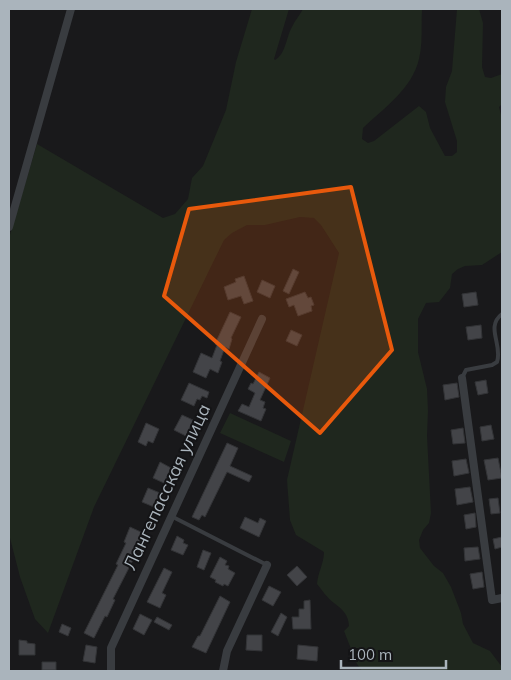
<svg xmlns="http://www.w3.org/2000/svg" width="511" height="680" viewBox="0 0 511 680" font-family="Mulish,sans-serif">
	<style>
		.green { fill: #1f271e }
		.building { fill: #434448; stroke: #333437 }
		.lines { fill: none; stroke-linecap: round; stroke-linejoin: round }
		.service { stroke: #393c40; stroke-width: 4 }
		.minor { stroke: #393c40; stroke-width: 8 }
		.marked { fill: #e8590c; fill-opacity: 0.2; stroke: #e8590c; stroke-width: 4; stroke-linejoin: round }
		.labels { text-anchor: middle; stroke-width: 4; stroke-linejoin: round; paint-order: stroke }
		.street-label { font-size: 18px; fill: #aab4bc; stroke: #141416 }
	</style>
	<rect width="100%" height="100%" fill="#19191b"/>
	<path class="green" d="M252,9H289L274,59L275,60C286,54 286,37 292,27C295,20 300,15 303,9H422C421,25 423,43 419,59C412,89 384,108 363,128L362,139L368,143L374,141L419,106L426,112L430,128L445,156H452L457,152V141L445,102L446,87L452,71L457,9H479L483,23L482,67L485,77L491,78L502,74V104L499,107L502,119V252L482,265L465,266L458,269L452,274L450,288L439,302L426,303L418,319V352L427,389L428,411L427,436L431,513L429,523L423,530L419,540L420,548L434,566L443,573L451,587L461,613L463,624L473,643L490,651L502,667V671H362L357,664L344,631L349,626C348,614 343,610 334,603C327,598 322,590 317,584C318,572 324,563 324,552L296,535L290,520L287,480L339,253L321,225L314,218L300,217L265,225H247L232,233L224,240L94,507L48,633L35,619L20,577L9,534V238L37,144L163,218L175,214L188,199L192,178L203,166L226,110L236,62Z
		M230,413L291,441L284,462L220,433Z"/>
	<path class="building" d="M293,269L299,272L289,294L283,291Z
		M244,276L253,301L244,304L241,296L228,300L224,287L236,282L235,279Z
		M262,280L275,286L270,298L257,292Z
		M305,292L308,298L311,297L314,305L311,306L312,311L298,316L294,305L289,307L286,299Z
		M476,292L478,305L464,307L462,294Z
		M230,312L241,317L231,338L232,339L229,349L225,347L220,361L222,362L218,373L210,369L206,378L193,372L201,353L212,358L217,345L215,344Z
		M481,325L482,338L468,340L466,327Z
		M291,330L302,335L297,346L286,341Z
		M259,372L270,378L260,400L265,402L263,408L266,409L261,421L238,411L242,404L249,407L255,393L248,389L251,383L253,384Z
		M486,380L488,393L478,395L475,382Z
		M189,383L209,392L207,398L202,396L200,400L197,399L194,406L181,400Z
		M457,383L459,397L445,400L443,385Z
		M182,415L193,420L186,436L174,430Z
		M146,423L159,429L153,443L148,441L146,446L138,442Z
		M491,425L494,439L482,441L480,427Z
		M463,428L465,443L453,444L451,430Z
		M227,443L238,448L230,466L252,476L249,482L227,472L205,517L202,515L199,520L192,517Z
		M498,458L502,478L488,480L484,460Z
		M466,459L469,473L454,476L452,461Z
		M160,462L171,468L164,483L153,478Z
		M470,487L473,502L457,505L455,489Z
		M148,488L160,493L154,507L142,502Z
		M498,498L500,513L491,514L489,499Z
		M475,513L476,527L466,529L464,515Z
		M245,517L258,523L260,518L266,521L259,537L240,528Z
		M130,527L143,533L133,555L135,556L113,599L115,600L107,617L105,616L94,638L84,633L118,565L116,564L126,543L124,542Z
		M177,536L184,540L183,543L188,545L183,555L171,550Z
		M502,537V547L495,549L493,539Z
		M478,547L480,559L465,561L464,548Z
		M203,550L211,553L204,570L197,567Z
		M220,557L227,561L225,565L229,566L228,569L235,573L228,586L224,584L223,586L215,582L216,580L210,577Z
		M297,566L307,577L297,586L287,575Z
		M164,568L172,572L162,593L166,595L160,608L147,602Z
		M482,572L484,587L473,589L470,574Z
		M269,586L281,592L273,606L262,600Z
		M220,596L230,602L206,653L192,647L198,636H200Z
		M310,600L311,629H293L292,617H299V609H304V601Z
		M281,613L287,617L278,636L271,632Z
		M140,614L152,620L144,635L133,629Z
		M157,617L172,625L169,630L154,622Z
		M62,624L71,628L68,636L59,632Z
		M247,635H262V651L246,650Z
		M19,640L27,641V643L35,644V655H19Z
		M86,645L97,647L95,663L83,661Z
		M298,645L318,647L317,661L297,659Z
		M42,662H56V670H42Z"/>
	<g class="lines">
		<path class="service" d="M462,378L466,370L492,365L497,362C503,345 485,327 502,314
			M171,516L267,565"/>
		<path class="minor" d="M9,227L71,9
			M462,378L492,600L502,598
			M111,671V648L262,319
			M223,671L227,651L267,565"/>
	</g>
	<path class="marked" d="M351,187L392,350L320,433L164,296L189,209Z"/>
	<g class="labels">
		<g class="street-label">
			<text transform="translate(167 487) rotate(-65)" y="6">Лангепасская улица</text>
		</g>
	</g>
	<rect width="511" height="680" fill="none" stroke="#aab4bc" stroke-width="20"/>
	<path d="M341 660v8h105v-8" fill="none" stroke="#aab4bc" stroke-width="2.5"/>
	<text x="348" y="660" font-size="15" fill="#aab4bc" stroke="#141416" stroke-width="4" paint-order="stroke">100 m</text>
</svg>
